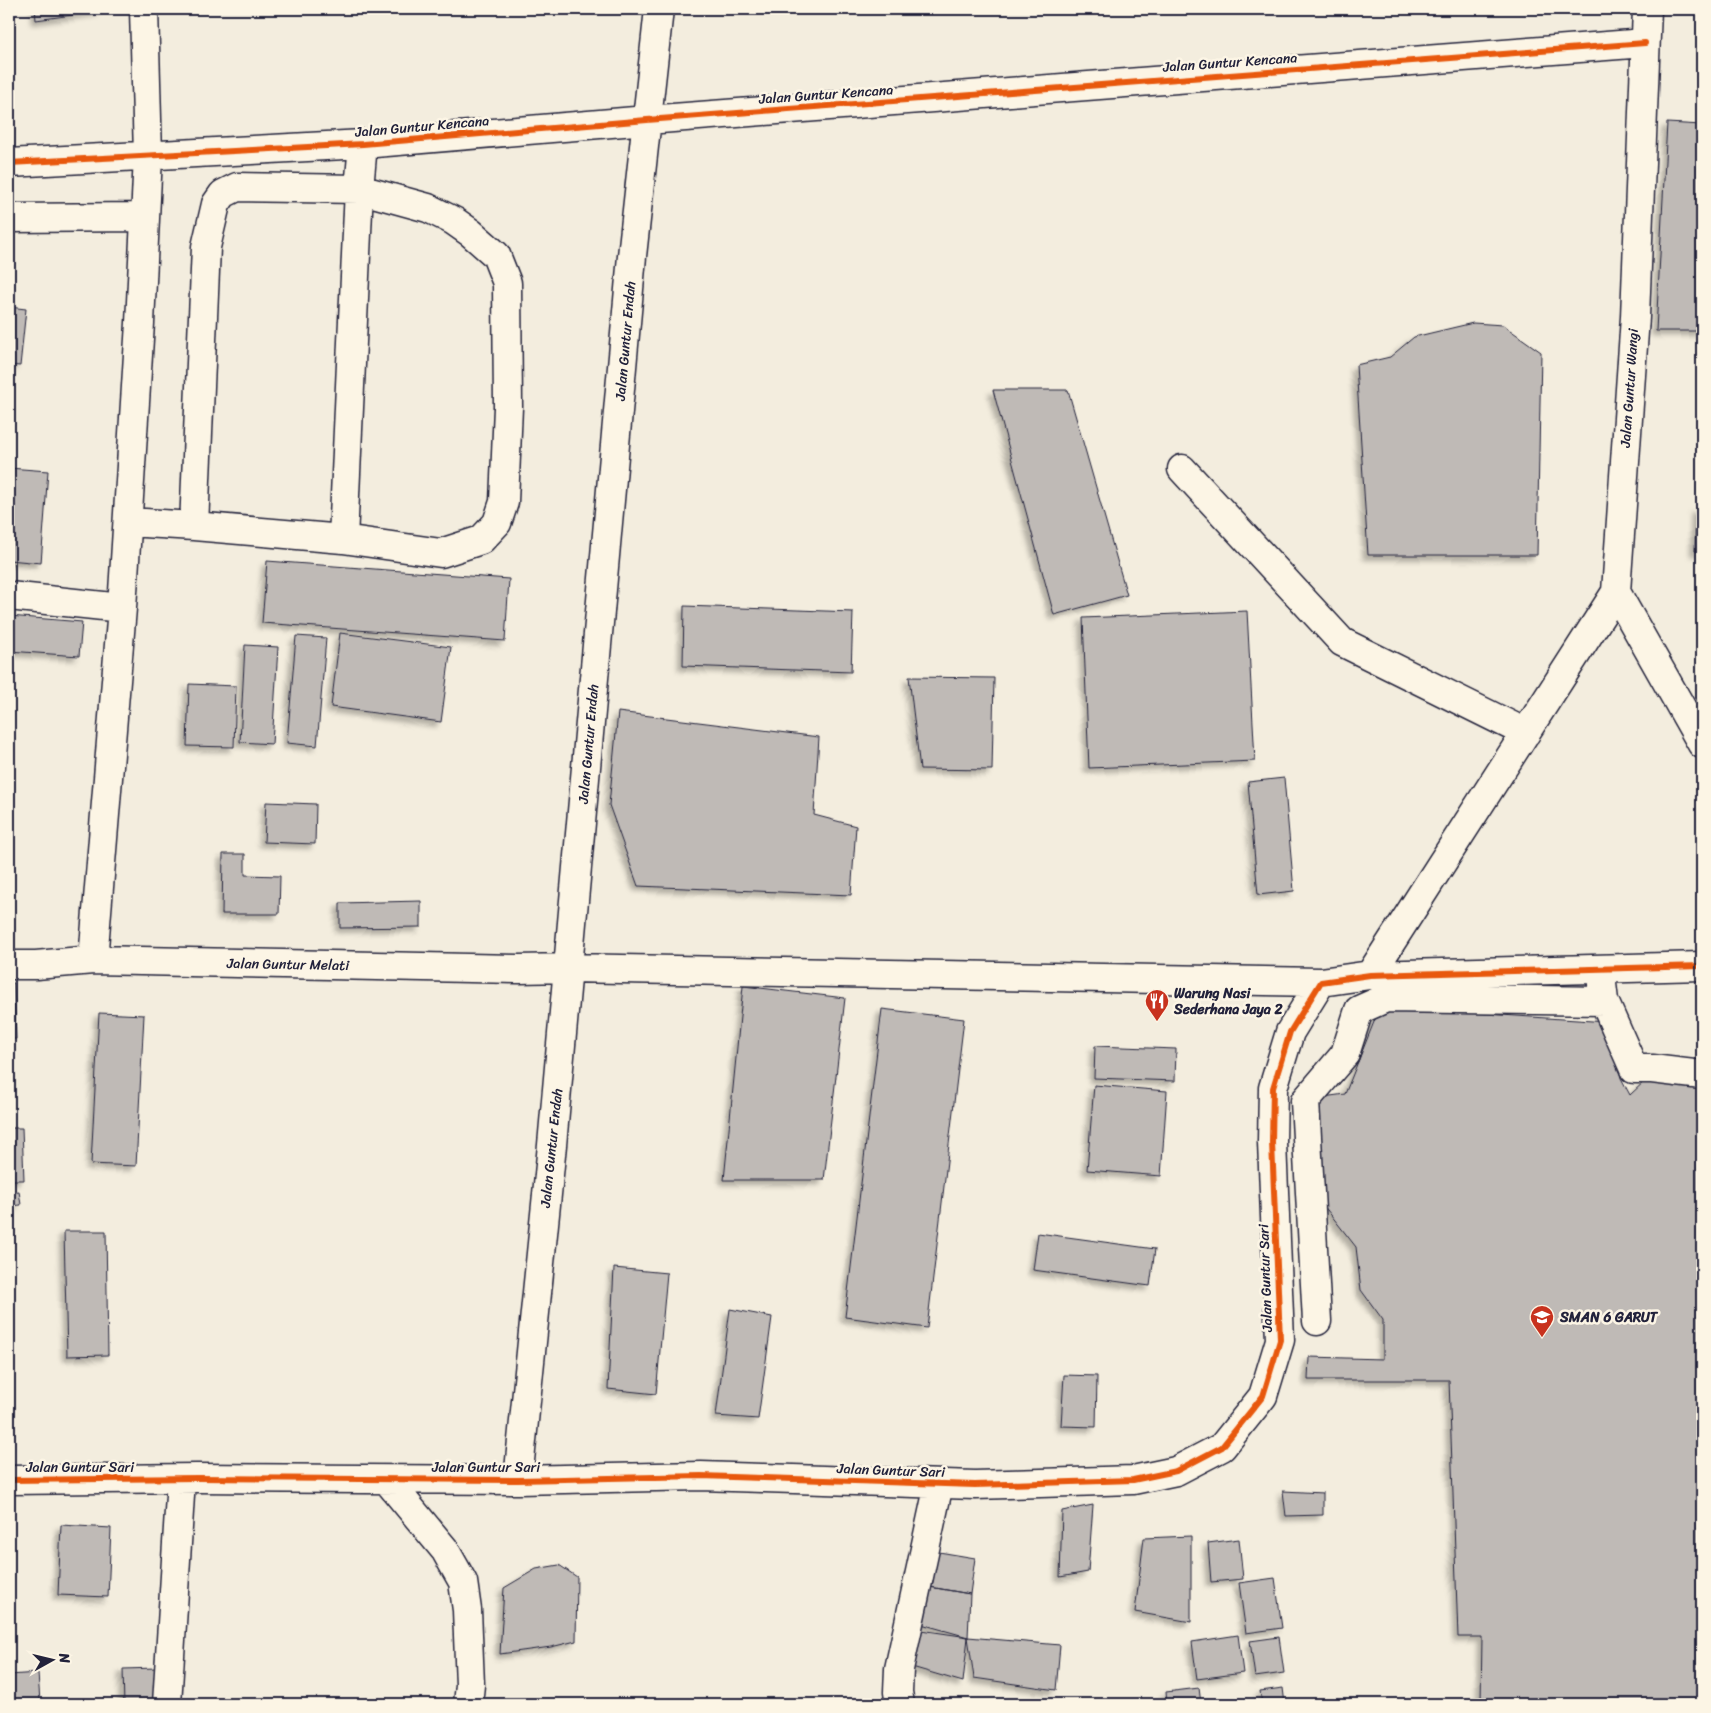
<svg xmlns="http://www.w3.org/2000/svg" width="1711" height="1713" viewBox="0 0 1711 1713" font-family="Sriracha,sans-serif">
	<style>
		.building { fill: #bfbab6; stroke: #22223b; filter: url(#shadow) }
		.lines { fill: none; stroke-linecap: round; stroke-linejoin: round }
		.minor-casing { stroke: #22223b; stroke-width: 31 }
		.minor { stroke: #fcf5e5; stroke-width: 28 }
		.cycleway-casing { stroke: #fcf5e5; stroke-width: 9 }
		.cycleway { stroke: #e8590c; stroke-width: 6 }
		.labels { text-anchor: middle; stroke-width: 5; stroke-linejoin: round; paint-order: stroke }
		.street-label { font-size: 14px; fill: #22223b; stroke: #fcf5e5 }
		.poi-label { font-size: 14px; font-weight: bold; fill: #22223b; stroke: #fcf5e5; text-anchor: start }
	</style>
	<defs>
		<filter id="shadow"><feDropShadow dx="-4.5" dy="4.5" stdDeviation="2.5" flood-color="#0004"/></filter>
	</defs>
	<rect width="100%" height="100%" fill="#f3edde"/>
	<filter id="ink" filterUnits="userSpaceOnUse"><feTurbulence type="fractalNoise" baseFrequency=".02" numOctaves="2"/><feDisplacementMap in="SourceGraphic" scale="10" xChannelSelector="R" yChannelSelector="G"/><feConvolveMatrix kernelMatrix="1 2 1 2 8 2 1 2 1" color-interpolation-filters="sRGB"/></filter>
	<g filter="url(#ink)">
		<path class="building" d="M35,9H102V11L36,20Z
			M1667,123L1702,125V331H1656Z
			M9,307L26,309L20,366L9,365Z
			M1473,323L1503,325L1541,352L1537,555H1368L1356,365L1390,357L1414,337Z
			M993,390H1068L1127,595L1054,615Z
			M9,468L48,471L41,563L9,560Z
			M1696,509L1702,510V552L1695,551Z
			M267,561L509,579L505,641L262,623Z
			M684,606L853,612L851,672L683,666Z
			M1247,611L1255,761L1089,768L1083,618Z
			M9,616L82,622L79,656L9,651Z
			M340,633L451,647L441,722L331,707Z
			M296,636L326,638L317,746L287,743Z
			M245,645L278,647L272,744L240,742Z
			M909,677L994,678L992,770L920,769Z
			M189,684L236,686L234,747L187,746Z
			M618,712L819,737L814,815L856,826L851,895L638,886L609,805Z
			M1284,778L1294,891L1258,895L1248,782Z
			M266,802L316,804L315,844L264,842Z
			M223,854H245V875L280,876L279,914H222Z
			M421,901V927L340,928V903Z
			M9,983H14L16,1039H9Z
			M743,986L845,998L824,1180H724Z
			M1380,1007L1607,1022L1621,1078L1630,1095L1648,1078L1658,1084L1702,1086V1704H1481L1482,1637H1458L1449,1380H1308L1309,1357L1383,1359V1320L1361,1290L1356,1247L1320,1201L1316,1098L1345,1094Z
			M882,1009L964,1019L927,1328L845,1317Z
			M99,1013L144,1015L136,1166L91,1164Z
			M1095,1046L1176,1049L1175,1081L1094,1078Z
			M1094,1085L1167,1091L1161,1176L1087,1170Z
			M9,1128H22L24,1180H9Z
			M19,1191L21,1205L9,1206V1192Z
			M64,1231H106L108,1355L67,1356Z
			M1038,1233L1155,1249L1150,1286L1033,1270Z
			M614,1268L667,1273L656,1394L608,1389Z
			M730,1309L772,1317L758,1419L716,1416Z
			M1064,1375L1097,1376L1096,1427L1061,1426Z
			M1283,1491L1323,1493V1515L1286,1516Z
			M1093,1505L1088,1572L1060,1577L1062,1511Z
			M61,1525L111,1528L108,1597L58,1595Z
			M1191,1536V1622L1135,1612L1144,1538Z
			M1239,1539L1243,1579L1211,1582L1208,1543Z
			M933,1551L975,1558L970,1594L924,1586Z
			M559,1565L577,1577L576,1641L551,1647L500,1654L504,1588L536,1569Z
			M1275,1578L1282,1628L1246,1633L1239,1583Z
			M924,1586L970,1594L968,1637L914,1622Z
			M914,1629L968,1637L963,1682L912,1667Z
			M1238,1635L1243,1673L1197,1679L1192,1642Z
			M968,1637L1060,1645L1056,1690L974,1678Z
			M1279,1637L1284,1673L1255,1677L1250,1641Z
			M156,1668V1704H124L123,1669Z
			M38,1673L40,1702L9,1704V1675Z
			M1199,1688L1201,1704H1167L1166,1692Z
			M1283,1688L1285,1704H1262L1260,1691Z"/>
		<g class="lines">
			<g class="minor-casing">
				<path id="minor" d="M1647,9L1635,317L1616,592L1702,744
					M9,163L363,144L647,120L1645,43
					M9,218L145,217
					M1182,469L1342,642L1526,733
					M128,522L194,526L343,539L441,553L481,540L497,523L504,502L508,407L507,283L496,255L471,233L454,221L428,208L359,189L237,187L223,194L216,204L206,247L194,526
					M343,539L359,189L363,144
					M9,596L122,608
					M93,960L122,608L140,323L148,156L144,9
					M9,965H36L93,960L519,969L568,968L1321,982
					M1370,975L1616,592
					M1602,984L1604,1001L1634,1069H1652L1702,1075
					M1317,1321L1305,1101L1345,1054L1359,1010L1386,998L1604,1001
					M9,1480L197,1478L518,1480L701,1476L975,1485L1133,1480L1176,1471L1222,1447L1263,1396L1280,1340L1272,1142L1273,1088L1290,1032L1321,982L1370,975L1702,966
					M387,1480L445,1550L463,1582L467,1610L470,1685L468,1704
					M518,1480L552,1145L632,256L659,9
					M167,1704L181,1479
					M900,1704L898,1692L899,1669L939,1484"/>
			</g>
			<use href="#minor" class="minor"/>
			<g class="cycleway-casing">
				<path id="cycleway" d="M9,163L363,144L647,120L1645,43
					M9,1480L197,1478L518,1480L701,1476L975,1485L1133,1480L1176,1471L1222,1447L1263,1396L1280,1340L1272,1142L1273,1088L1290,1032L1321,982L1370,975L1702,966"/>
			</g>
			<use href="#cycleway" class="cycleway"/>
		</g>
	</g>
	<defs>
		<g id="restaurant-pin" transform="scale(1.25)"><path d="M0 17L-7.5 6A9.5 9.5 0 1 1 7.5 6Z" fill="#c8321e" stroke="#fcf5e5"/><path d="M-5-6h1v4h1v-4h1v4h1v-4h1v5L-1.5 .5V6h-2V.5L-5-1ZM5-6V6H3V1.5H1.5Q1.5-4 5-6Z" fill="#fff"/></g>
		<g id="school-pin" transform="scale(1.25)"><path d="M0 17L-7.5 6A9.5 9.5 0 1 1 7.5 6Z" fill="#c8321e" stroke="#fcf5e5"/><path d="M0-5L7-2L0 1L-7-2ZM-4 1L0 2.5L4 1V4Q0 6-4 4Z" fill="#fff"/></g>
	</defs>
	<g fill-rule="evenodd">
		<use href="#restaurant-pin" x="1157" y="1001"/>
		<use href="#school-pin" x="1542" y="1317"/>
	</g>
	<g class="labels">
		<g class="street-label">
			<text transform="translate(1230 62) rotate(-4)" y="5">Jalan Guntur Kencana</text>
			<text transform="translate(826 94) rotate(-4)" y="5">Jalan Guntur Kencana</text>
			<text transform="translate(422 126) rotate(-5)" y="5">Jalan Guntur Kencana</text>
			<text transform="translate(625 341) rotate(-85)" y="5">Jalan Guntur Endah</text>
			<text transform="translate(1629 388) rotate(-86)" y="5">Jalan Guntur Wangi</text>
			<text transform="translate(588 744) rotate(-85)" y="5">Jalan Guntur Endah</text>
			<text transform="translate(288 964) rotate(1)" y="5">Jalan Guntur Melati</text>
			<text transform="translate(551 1148) rotate(-84)" y="5">Jalan Guntur Endah</text>
			<text transform="translate(1265 1278) rotate(-92)" y="5">Jalan Guntur Sari</text>
			<text x="80" y="1472">Jalan Guntur Sari</text>
			<text x="486" y="1472">Jalan Guntur Sari</text>
			<text transform="translate(891 1470) rotate(2)" y="5">Jalan Guntur Sari</text>
		</g>
		<g class="poi-label">
			<text x="1174" y="998">Warung Nasi<tspan x="1174" dy="16">Sederhana Jaya 2</tspan></text>
			<text x="1560" y="1322">SMAN 6 GARUT</text>
		</g>
	</g>
	<rect width="1711" height="1713" fill="none" stroke="#fcf5e5" stroke-width="30"/>
	<rect x="15" y="15" width="1681" height="1683" fill="none" stroke="#22223b" stroke-width="2" filter="url(#ink)"/>
	<g transform="translate(52 1660) rotate(82)" stroke="#fcf5e5" stroke-width="4" paint-order="stroke">
	<path d="M0-4L9 19L0 12L-9 19Z" fill="#22223b"/>
	<text y="-8" font-size="14" font-weight="bold" text-anchor="middle" fill="#22223b">N</text>
	</g>
</svg>
